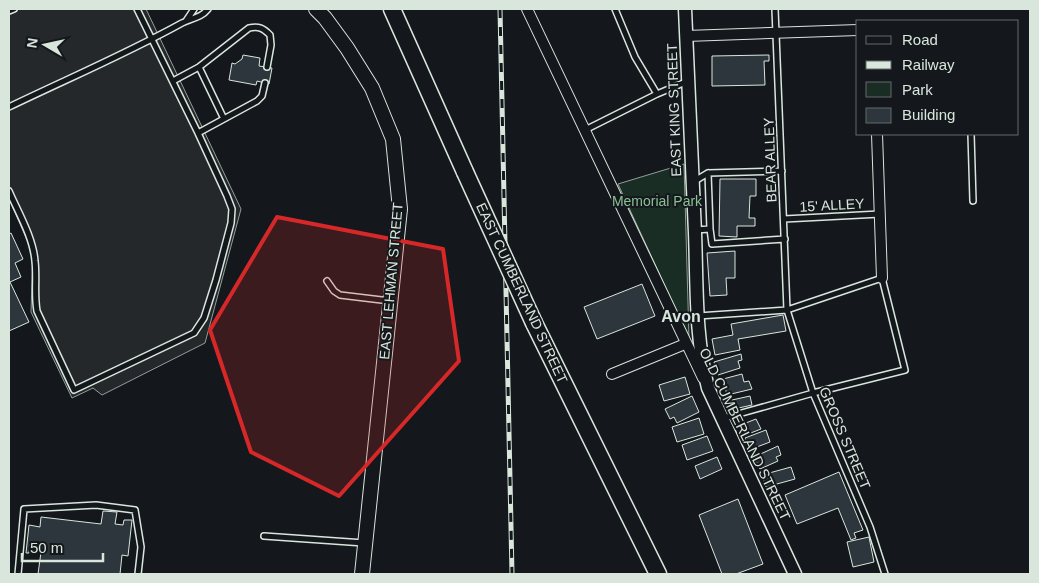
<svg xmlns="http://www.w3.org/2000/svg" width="1039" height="583" viewBox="0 0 1039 583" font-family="Arial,sans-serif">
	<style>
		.green { fill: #1a2d24; stroke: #939e99 }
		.parking { fill: #24282b; stroke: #939e99 }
		.building { fill: #2c363c; stroke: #d8e6dc }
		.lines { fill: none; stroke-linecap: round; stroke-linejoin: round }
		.service-casing { stroke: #d8e6dc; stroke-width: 8 }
		.minor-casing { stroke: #d8e6dc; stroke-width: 12 }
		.tertiary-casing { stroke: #d8e6dc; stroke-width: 15 }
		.secondary-casing { stroke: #d8e6dc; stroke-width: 16 }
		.trunk-casing { stroke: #d8e6dc; stroke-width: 19 }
		.service { stroke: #14181c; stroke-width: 5 }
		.minor { stroke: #14181c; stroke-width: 10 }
		.tertiary { stroke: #14181c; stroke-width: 12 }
		.secondary { stroke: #14181c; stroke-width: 14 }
		.trunk { stroke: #14181c; stroke-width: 16 }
		.rail-casing { stroke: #d8e6dc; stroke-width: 5 }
		.rail { stroke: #14181c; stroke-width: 3; stroke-dasharray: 9; stroke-linecap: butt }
		.trunk-bridge-casing { stroke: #d8e6dc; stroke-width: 19; stroke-linecap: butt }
		.trunk-bridge { stroke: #14181c; stroke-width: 16 }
		.marked { fill: #d62828; fill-opacity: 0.2; stroke: #d62828; stroke-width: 4; stroke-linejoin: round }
		.labels { text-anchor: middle; stroke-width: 4; stroke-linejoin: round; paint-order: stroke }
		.street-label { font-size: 14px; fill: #d8e6dc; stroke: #14181c }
		.park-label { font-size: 14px; fill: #8ac095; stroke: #14181c }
		.quarter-label { font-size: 16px; font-weight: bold; fill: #d8e6dc; stroke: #14181c }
	</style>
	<rect width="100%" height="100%" fill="#14181c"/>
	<path class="green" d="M684,164L689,338L618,184Z"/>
	<path class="parking" d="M9,9H146L241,209L205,343L102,395L93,388L72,398L31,312L33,253L9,199Z"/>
	<path class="building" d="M243,55L260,58L259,66L272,68L269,84L257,81L256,85L229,80L232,63L235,64L242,59Z
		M769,55V61H764L765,85L712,86V56Z
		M720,179H756V196H750L749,218H755V226H737V237L719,236Z
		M11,233L23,259L15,263L21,277L10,282L29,322L9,331V234Z
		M735,251V278H726L727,295L710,296L707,253Z
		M642,284L655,316L597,339L584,307Z
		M783,315L786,331L738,339L740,350L715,355L712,339L733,335L731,324Z
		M741,354L742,360L738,361L740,368L718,375L714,362Z
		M742,374L744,382L749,381L752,389L727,395L723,379Z
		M685,377L690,394L664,401L659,385Z
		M692,396L699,412L677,423L674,417L670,419L665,409Z
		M750,396L752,405L734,409L732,400Z
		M699,418L704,434L677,442L672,427Z
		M756,419L761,429L743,436L738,426Z
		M766,430L770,442L749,450L745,438Z
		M707,436L713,451L687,460L682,445Z
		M778,446L781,455L776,457L778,461L760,469L754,457Z
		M717,457L722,469L700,479L695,466Z
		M791,467L795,479L766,487L762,475Z
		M839,472L863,530L854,533L856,538L851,540L838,508L797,524L785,495Z
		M738,499L763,564L736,574H722L699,515Z
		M103,511L117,512L115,524L123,525L124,520H132L128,556L122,555L120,574H38L42,545L30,544L29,553H26L29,525L40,527L41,517L101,524Z
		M869,537L874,562L853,567L847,542Z"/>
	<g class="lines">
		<g class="service-casing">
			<path id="service" d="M615,9L635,57L657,94
				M775,9L787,310L813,393L870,527L885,574
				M9,11L14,9
				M186,21L194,9
				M199,67L224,119
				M173,81L199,67L249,28C259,26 263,28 270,35L271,45L267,67
				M9,107C67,79 126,54 182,23C192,18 201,18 208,9
				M585,130L657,94L688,81
				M198,133L257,101L262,96L265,83
				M971,134L973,201
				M708,173L782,171
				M693,182L708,173L710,229L695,230
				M9,191C18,212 33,237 35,261C37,278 34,294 37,311L74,390L194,333L204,318L216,280L231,223L232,209L227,196L198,133L137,9
				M784,219L880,214
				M710,229L712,244L785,239
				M327,281L334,291L340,295L390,301
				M698,316L787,310L882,278L905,370L813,393L724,418
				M264,536L364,543
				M18,574L24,509L96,505L135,510L141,547L138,574"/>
		</g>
		<g class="minor-casing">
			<path id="minor" d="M527,9L703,378
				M686,36L858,30
				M877,134L882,278
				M612,374L685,344"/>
		</g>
		<g class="tertiary-casing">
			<path id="tertiary" d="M685,9C688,84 692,158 695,233C697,286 695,337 708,388L795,574"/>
		</g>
		<g class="secondary-casing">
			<path id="secondary" d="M316,9L325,18L347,48L372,88L393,139L400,209L362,574"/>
		</g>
		<g class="trunk-casing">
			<path id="trunk" d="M392,9L465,172
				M534,323L658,574"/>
		</g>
		<use href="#service" class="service"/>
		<use href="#minor" class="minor"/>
		<use href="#tertiary" class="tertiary"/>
		<use href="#secondary" class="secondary"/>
		<use href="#trunk" class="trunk"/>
		<g class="rail-casing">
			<path id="rail" d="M500,9L512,574"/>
		</g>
		<use href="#rail" class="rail"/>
		<g class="trunk-bridge-casing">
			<path id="trunk-bridge" d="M465,172L534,323"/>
		</g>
		<use href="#trunk-bridge" class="trunk-bridge"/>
	</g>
	<path class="marked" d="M277,217L443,249L459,361L339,496L251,452L210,330Z"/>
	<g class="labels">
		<g class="street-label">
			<text transform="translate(674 110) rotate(-92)" y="5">EAST KING STREET</text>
			<text transform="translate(770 160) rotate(-92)" y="5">BEAR ALLEY</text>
			<text transform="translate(832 205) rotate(-3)" y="5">15' ALLEY</text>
			<text transform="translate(391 281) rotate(-85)" y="5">EAST LEHMAN STREET</text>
			<text transform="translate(522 293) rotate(65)" y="5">EAST CUMBERLAND STREET</text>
			<text transform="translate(745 434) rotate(64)" y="5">OLD CUMBERLAND STREET</text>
			<text transform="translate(845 438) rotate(67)" y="5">GROSS STREET</text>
		</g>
		<g class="park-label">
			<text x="657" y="206">Memorial Park</text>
		</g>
		<g class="quarter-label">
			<text x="681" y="322">Avon</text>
		</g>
	</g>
	<rect width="1039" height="583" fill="none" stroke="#d8e6dc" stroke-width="20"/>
	<rect x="856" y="20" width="162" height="115" fill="#14181c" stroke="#626a69"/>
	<rect x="866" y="36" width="25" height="8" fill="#14181c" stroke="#626a69"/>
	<text x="902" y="45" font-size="15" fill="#d8e6dc">Road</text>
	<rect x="866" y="61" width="25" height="8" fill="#d8e6dc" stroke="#626a69"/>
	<text x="902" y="70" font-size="15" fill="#d8e6dc">Railway</text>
	<rect x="866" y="82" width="25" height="15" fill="#1a2d24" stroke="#626a69"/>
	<text x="902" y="95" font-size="15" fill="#d8e6dc">Park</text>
	<rect x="866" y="108" width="25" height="15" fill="#2c363c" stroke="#626a69"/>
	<text x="902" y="120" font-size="15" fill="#d8e6dc">Building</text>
	<g transform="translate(45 45) rotate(279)" stroke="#14181c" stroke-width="4" paint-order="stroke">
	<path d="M0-4L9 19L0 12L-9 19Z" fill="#d8e6dc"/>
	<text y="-8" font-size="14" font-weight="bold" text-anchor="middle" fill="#d8e6dc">N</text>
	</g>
	<path d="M22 553v8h81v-8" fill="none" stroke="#d8e6dc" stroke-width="2.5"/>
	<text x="30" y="553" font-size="15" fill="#d8e6dc" stroke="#14181c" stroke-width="4" paint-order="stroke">50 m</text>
</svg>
